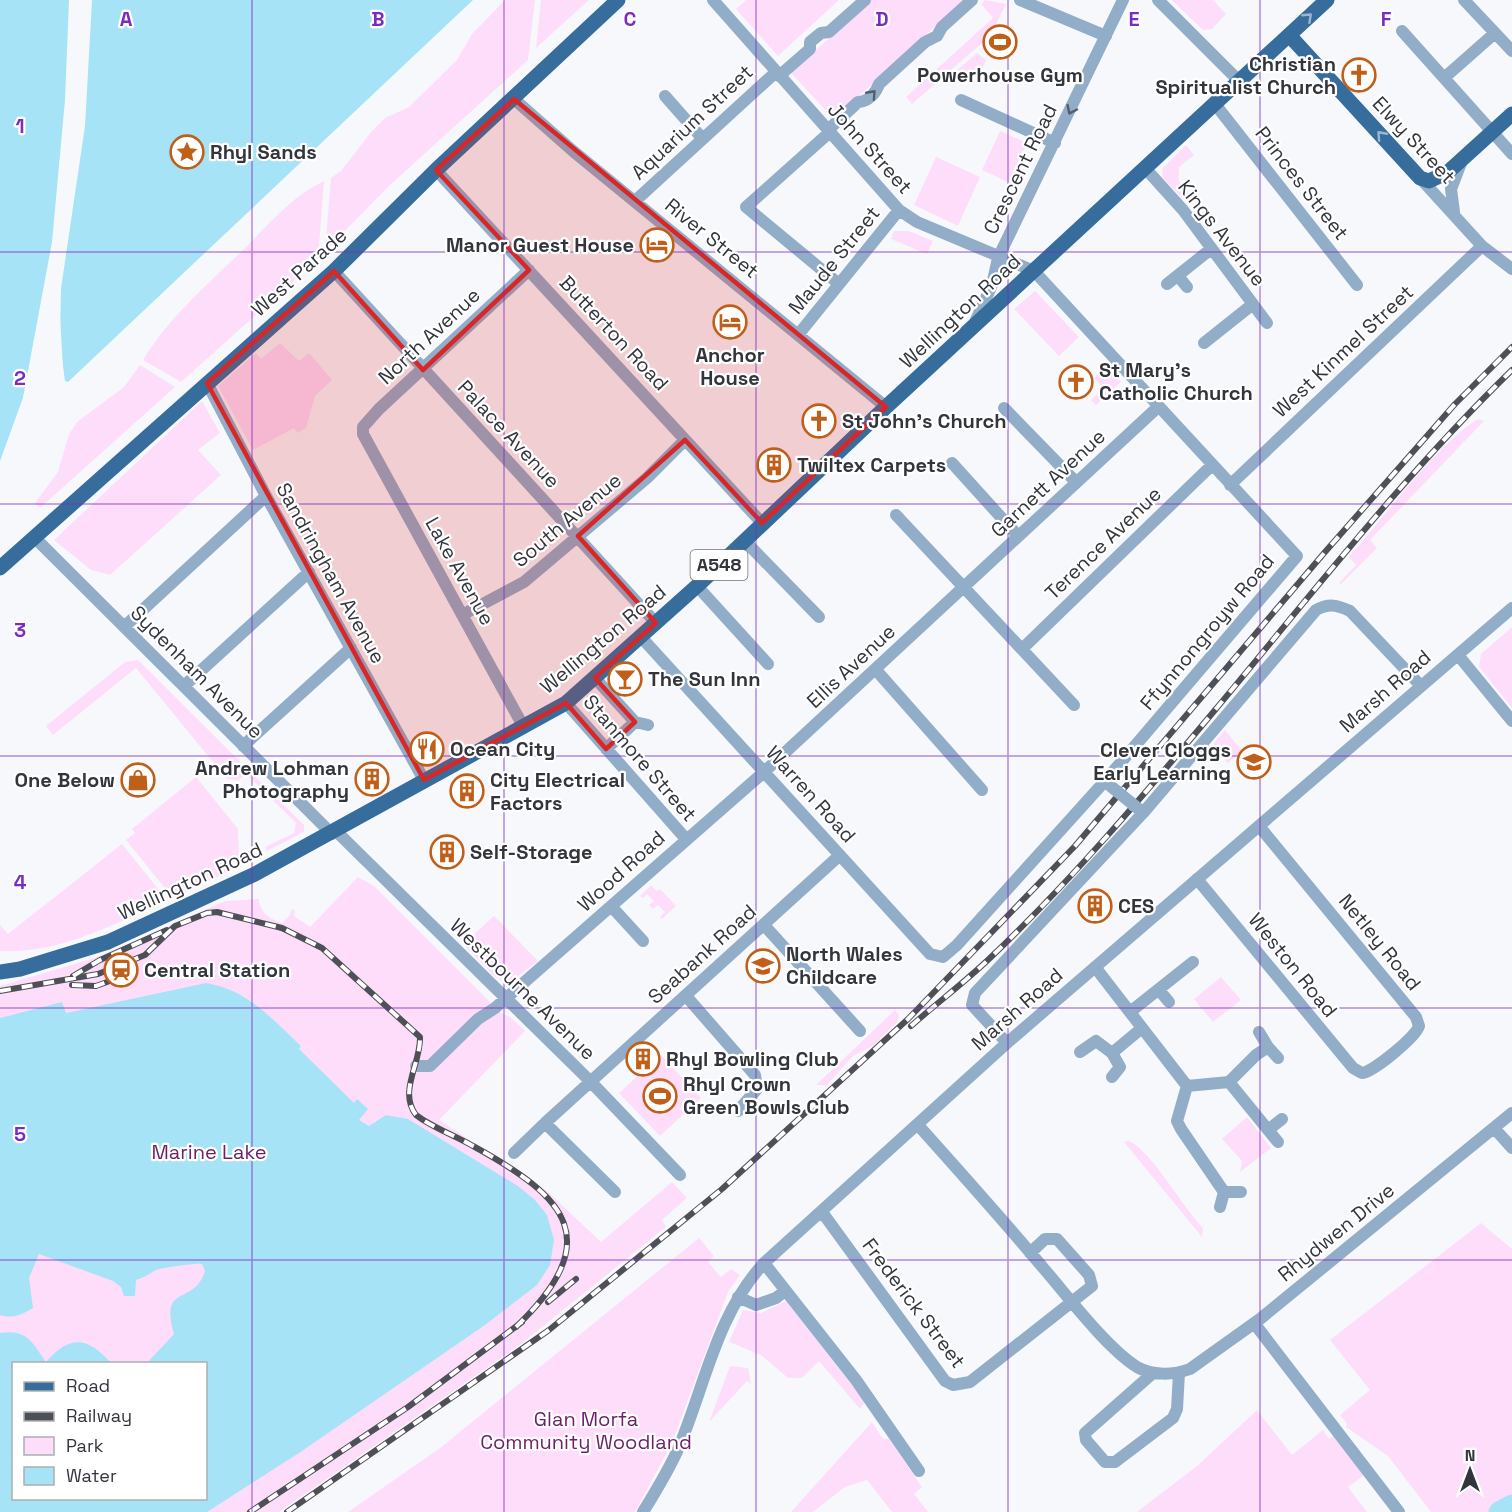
<svg xmlns="http://www.w3.org/2000/svg" width="1512" height="1512" viewBox="0 0 1512 1512" font-family="'Space Grotesk',sans-serif">
	<style>
		.green { fill: #feddfb; fill-rule: evenodd }
		.water { fill: #a6e3f7 }
		.pier { fill: #f7f8fc }
		.lines { fill: none; stroke-linecap: round; stroke-linejoin: round }
		.river { stroke: #a6e3f7; stroke-width: 21 }
		.minor { stroke: #91adc8; stroke-width: 12 }
		.major { stroke: #376d9d; stroke-width: 15 }
		.tram { stroke: #4e5057; stroke-width: 1.5 }
		.rail-casing { stroke: #4e5057; stroke-width: 6 }
		.rail { stroke: #fff; stroke-width: 4; stroke-dasharray: 11; stroke-linecap: butt }
		.minor-bridge { stroke: #91adc8; stroke-width: 12 }
		.oneway { stroke: #9bb6ce }
		.oneway2 { stroke: #545f6e }
		.marked { fill: #d62828; fill-opacity: 0.2; stroke: #d62828; stroke-width: 4.5; stroke-linejoin: round }
		.grid { fill: none; stroke: #7b2cbf; stroke-width: 1.5; stroke-opacity: 0.55 }
		.labels { text-anchor: middle; stroke-width: 4.5; stroke-linejoin: round; paint-order: stroke }
		.shield { fill: #fff; stroke: #707277; stroke-width: 1.5 }
		.shield-label { font-size: 18px; font-weight: bold; fill: #33353d }
		.poi-label { font-size: 20px; font-weight: bold; fill: #33353d; stroke: #fff; text-anchor: start }
		.street-label { font-size: 20px; fill: #33353d; stroke: #fff }
		.park-label { font-size: 20px; fill: #6b1e69; stroke: #fff }
		.grid-label { font-size: 20px; text-anchor: middle; font-weight: bold; fill: #7b2cbf; stroke: #fff; stroke-width: 4.5; stroke-linejoin: round; paint-order: stroke }
	</style>
	<rect width="100%" height="100%" fill="#f7f8fc"/>
	<path class="green" d="M505,0H535L528,60L389,186L325,251L331,178L341,171L371,132L385,118L409,107L457,60L472,34Z
		M541,0H589L536,48Z
		M746,0H839L778,56L736,9Z
		M870,0H964L834,119L791,73Z
		M985,0L1006,4L990,36L912,104L906,97L993,18L981,4Z
		M1172,0H1213L1226,14L1212,29L1203,30Z
		M977,53L986,60L979,77L970,74L966,83L955,72Z
		M1000,131L1027,143L1008,182L982,170Z
		M1186,145L1194,155L1179,167V181L1190,195L1185,201L1163,178L1162,169Z
		M936,157L980,177L958,226L914,205Z
		M324,181L318,259L181,382L143,360C169,317 208,284 243,250C268,225 292,196 324,181Z
		M894,231H909L933,241L927,254L891,239Z
		M1035,291L1079,337L1059,356L1014,309Z
		M280,343L299,361L309,353L332,380L315,396L306,428L297,433L294,428L253,450L218,386L256,353L261,359Z
		M140,365L175,387L40,508L35,503L58,472L69,434L77,422L124,387Z
		M1106,366L1121,382L1096,405L1091,400L1103,388L1094,378Z
		M202,401L220,433L198,450L221,475L110,575L91,570L54,540Z
		M1478,419L1484,421L1370,540L1377,548L1341,584L1339,583L1356,565L1349,557C1383,518 1437,444 1478,419Z
		M1512,627V708L1479,667L1481,654Z
		M138,660L304,825V832L267,851L265,847L294,833L296,823L246,774L238,780L227,779L136,668L53,735L46,726L125,662Z
		M1225,730L1242,751L1228,763L1212,745Z
		M196,777L238,829L239,860L232,863L228,872L173,898L126,840L135,833L132,829Z
		M122,844L167,900C115,924 59,954 0,951V925L8,934Z
		M358,877L374,886L501,1013L510,1017L525,1031L439,1120L547,1191L601,1242L672,1182L687,1198L662,1220L666,1227L521,1344L279,1512H0V986L98,957L225,901L259,899C260,913 270,919 282,923L289,916L292,909L295,910L294,916L310,927ZM14,1364H206V1498H14Z
		M651,885L657,891L660,889L676,906L662,919L660,917L665,912L658,905L653,909L649,905L654,901L647,894L643,898L640,896Z
		M494,916L538,961L509,983L495,977L463,944Z
		M1221,977L1241,1000L1213,1022L1194,999Z
		M895,1010L899,1015L898,1021L873,1046L853,1056L827,1085H816Z
		M661,1055L701,1098L660,1136L619,1093Z
		M1247,1117L1271,1148L1240,1172L1242,1161L1222,1139Z
		M1129,1141C1151,1150 1183,1208 1203,1228L1202,1237L1124,1142Z
		M1481,1223L1512,1249V1500L1488,1512H1431L1388,1456L1346,1427L1347,1424L1340,1415L1370,1390L1330,1340Z
		M699,1238L714,1256L708,1262L721,1277L731,1269L740,1275L728,1292L672,1443L635,1512H348L440,1448Z
		M786,1301L865,1402L860,1409L819,1361L802,1378H788L761,1355L729,1342L743,1310L761,1313Z
		M730,1366L748,1368L751,1384L747,1381L709,1422Z
		M1257,1410L1292,1455L1323,1430L1329,1439L1336,1434L1364,1475L1348,1487L1367,1512H1137L1197,1466Z
		M872,1422L883,1439H889L922,1487L914,1494L928,1512H892L867,1480L845,1487L813,1512H791Z"/>
	<path class="water" d="M0,0H473L68,382L65,381L60,345L61,280L54,275L23,398L0,461Z
		M206,983C248,990 271,1018 301,1046L299,1049L354,1103L357,1099L368,1109L359,1120L369,1126L386,1115L408,1119L518,1186L535,1200L547,1215L554,1240L550,1265L537,1285L485,1325L299,1453L207,1512H0V1333C27,1329 32,1342 46,1362C70,1334 88,1337 111,1363L14,1364V1498H206V1364L147,1363L174,1334C159,1282 194,1307 205,1271L202,1264C196,1263 159,1268 154,1271C148,1275 143,1278 136,1280L135,1296H124L121,1287L113,1281L39,1254L29,1278L33,1308C21,1315 13,1319 0,1315V1018L62,1002L66,1013Z"/>
	<path class="pier" d="M69,0H92L85,126L59,302L64,384L57,345L58,281L55,280L25,399L0,464L23,398L52,242L65,100Z"/>
	<g class="lines">
		<path class="river" d="M1499,1512L1512,1505"/>
		<path class="minor" d="M1020,0L1106,36
			M1158,0L1239,81
			M1464,0L1512,51
			M1402,31L1512,154
			M779,76L810,49V42L821,33L829,32L865,0
			M1444,78L1495,33
			M665,96L702,138
			M514,99L573,151L886,407
			M961,100L1055,143
			M1215,104L1357,285
			M828,130L858,102C868,102 876,93 879,84L925,42L937,36L942,27L972,0
			M830,132L746,207L839,284
			M1145,168L1183,210L1267,323
			M436,170L762,523
			M1420,178L1482,246L1512,269
			M635,201L776,72
			M1454,212L1451,189L1461,163
			M334,271L656,623
			M1178,276L1187,287
			M1167,284L1211,249
			M975,322L992,285L998,258L1123,0
			M798,335L899,210
			M1204,343L1253,304
			M207,383L266,496L424,780
			M1004,408L1076,482
			M952,463L1018,536
			M1230,485L1482,246
			M896,515L1074,705
			M34,537L332,834
			M744,540L819,617
			M697,586L768,664
			M462,615L524,582L647,478L685,440
			M124,627L266,496
			M641,637L930,954L943,957L957,945L1105,781L1297,556L1034,271L917,222L899,210L713,0
			M1022,649L1212,465
			M1458,655L1512,721
			M876,670L982,790
			M595,678L635,722L606,749
			M184,686L309,572
			M566,703L686,839
			M635,722L648,725
			M523,726L363,434V427L379,409L529,270
			M243,746L351,648
			M336,831L590,1081L680,1175
			M1197,879L1353,1068L1362,1073C1373,1072 1416,1037 1419,1026L1416,1017L1259,826
			M611,906L643,941
			M764,925L860,1031
			M1095,967L1187,1086L1177,1121L1181,1129L1224,1192H1241
			M1159,990L1169,1002
			M686,996L755,1075L757,1089L738,1111
			M1130,1012L1193,962
			M1259,1032L1268,1047
			M1007,1043L972,1005L975,993L1143,813L1316,610C1329,603 1337,605 1350,611L1421,686
			M1080,1052L1096,1041L1112,1053L1142,1028
			M1112,1053L1120,1067L1112,1077
			M416,1066H430L478,1019L495,1008L764,772L1158,407
			M1229,1082L1278,1142
			M1187,1086L1229,1082L1256,1055L1268,1047L1278,1058
			M918,1125C961,1173 1004,1221 1045,1270C1069,1298 1107,1348 1137,1367C1152,1376 1174,1375 1190,1369L1260,1319L1512,1113
			M1494,1128L1512,1148
			M1268,1130L1282,1119
			M514,1153L545,1123
			M615,1192L545,1123L840,855
			M1220,1207L1224,1192
			M822,1212L945,1381L953,1385L970,1382L1092,1286L1089,1275L1057,1239H1045L1030,1253
			M764,1263L856,1380L919,1471
			M738,1297L756,1305L776,1298L785,1291
			M1254,1323L1399,1512
			M1153,1373L1085,1433L1086,1440L1105,1462H1115L1173,1418L1177,1409L1179,1373
			M643,1512C656,1491 669,1470 679,1447C705,1385 717,1314 764,1263L1007,1043L1512,608"/>
		<path class="major" d="M1289,35L1420,178L1429,181L1448,172L1512,114
			M0,568L334,271L436,170L618,0
			M0,972L20,969L108,942L255,874L566,703L697,586L886,407L1327,0"/>
		<path class="tram" d="M0,991L98,974L145,955L175,926L207,913L217,912L253,919L314,943L416,1031C432,1057 395,1088 416,1115C460,1148 523,1160 557,1206C572,1226 570,1254 559,1276C539,1319 491,1347 453,1374C387,1423 319,1468 250,1512"/>
		<g class="rail-casing">
			<path id="rail" d="M73,976L100,960L167,930
				M72,985L96,986L118,978
				M0,991L98,974L145,955L175,926L207,913L217,912L282,928L322,948L420,1037C421,1063 398,1092 416,1115C433,1128 454,1135 473,1146C568,1198 606,1240 516,1327
				M911,1026C937,1003 965,982 990,958C1070,882 1144,795 1215,710C1311,595 1404,475 1512,370
				M548,1302L576,1279
				M250,1512L408,1407L522,1322
				M287,1512L549,1330L722,1189L908,1019L1075,846L1325,552L1455,404L1512,347"/>
		</g>
		<use href="#rail" class="rail"/>
		<path class="minor-bridge" d="M1108,784L1140,810"/>
	</g>
	<defs><path id="oneway-chevron" d="M-2-3.5L2.5 0L-2 3.5" fill="none" stroke-width="1.6" stroke-linecap="round" stroke-linejoin="round" transform="scale(1.5)"/></defs>
	<g class="oneway">
		<use href="#oneway-chevron" transform="translate(1308 17) rotate(-43)"/>
		<use href="#oneway-chevron" transform="translate(1381 135) rotate(-132)"/>
	</g>
	<g class="oneway2">
		<use href="#oneway-chevron" transform="translate(872 94) rotate(-48)"/>
		<use href="#oneway-chevron" transform="translate(1071 110) rotate(115)"/>
	</g>
	<path class="marked" d="M514,99L886,407L762,523L685,440L578,536L656,623L595,678L635,722L606,749L566,703L424,780L207,383L334,271L423,370L529,270L436,170Z"/>
	<path class="grid" d="M252,0V1512M504,0V1512M756,0V1512M1008,0V1512M1260,0V1512M0,252H1512M0,504H1512M0,756H1512M0,1008H1512M0,1260H1512"/>
	<defs>
		<g id="stadium-ring" transform="scale(1.725)"><circle r="9.5" fill="#fff" stroke="#bf5f1a" stroke-width="1.5"/><path d="M0-5a6.5 5 0 1 0 0 10a6.5 5 0 1 0 0-10ZM-3.5-1.8h7v3.6h-7Z" fill="#bf5f1a"/></g>
		<g id="church-ring" transform="scale(1.725)"><circle r="9.5" fill="#fff" stroke="#bf5f1a" stroke-width="1.5"/><path d="M-1.2-6h2.4v3.5h3.3v2.4h-3.3V6h-2.4V-.1h-3.3v-2.4h3.3Z" fill="#bf5f1a"/></g>
		<g id="sight-ring" transform="scale(1.725)"><circle r="9.5" fill="#fff" stroke="#bf5f1a" stroke-width="1.5"/><path d="M0-6L1.8-2.2L6-1.7L2.9 1.2L3.7 5.4L0 3.3L-3.7 5.4L-2.9 1.2L-6-1.7L-1.8-2.2Z" fill="#bf5f1a"/></g>
		<g id="hotel-ring" transform="scale(1.725)"><circle r="9.5" fill="#fff" stroke="#bf5f1a" stroke-width="1.5"/><path d="M-6-4.5h1.5V1H6V5H4.5V3h-9V5H-6ZM-4 0a1.8 1.8 0 1 1 3.6 0ZM.5 0V-2.5h3Q6-2.5 6 0Z" fill="#bf5f1a"/></g>
		<g id="building-ring" transform="scale(1.725)"><circle r="9.5" fill="#fff" stroke="#bf5f1a" stroke-width="1.5"/><path d="M-4-6H4V6H1V3H-1V6H-4ZM-2.5-4.3h1.7v1.8h-1.7ZM.8-4.3h1.7v1.8H.8ZM-2.5-1h1.7V.8h-1.7ZM.8-1h1.7V.8H.8Z" fill="#bf5f1a"/></g>
		<g id="bar-ring" transform="scale(1.725)"><circle r="9.5" fill="#fff" stroke="#bf5f1a" stroke-width="1.5"/><path d="M-6-5H6L.8 .8V4.5H3.5V6h-7V4.5H-.8V.8Z" fill="#bf5f1a"/></g>
		<g id="restaurant-ring" transform="scale(1.725)"><circle r="9.5" fill="#fff" stroke="#bf5f1a" stroke-width="1.5"/><path d="M-5-6h1v4h1v-4h1v4h1v-4h1v5L-1.5 .5V6h-2V.5L-5-1ZM5-6V6H3V1.5H1.5Q1.5-4 5-6Z" fill="#bf5f1a"/></g>
		<g id="school-ring" transform="scale(1.725)"><circle r="9.5" fill="#fff" stroke="#bf5f1a" stroke-width="1.5"/><path d="M0-5L7-2L0 1L-7-2ZM-4 1L0 2.5L4 1V4Q0 6-4 4Z" fill="#bf5f1a"/></g>
		<g id="shop-ring" transform="scale(1.725)"><circle r="9.5" fill="#fff" stroke="#bf5f1a" stroke-width="1.5"/><path d="M-5-2.5h2.3a2.7 3.5 0 0 1 5.4 0H5L5.5 6h-11ZM-1.5-2.5h3a1.5 2.3 0 0 0-3 0Z" fill="#bf5f1a"/></g>
		<g id="station-ring" transform="scale(1.725)"><circle r="9.5" fill="#fff" stroke="#bf5f1a" stroke-width="1.5"/><path d="M-3-6H3Q5-6 5-4V2Q5 4 3 4L4.5 6H3L1.5 4h-3L-3 6H-4.5L-3 4Q-5 4-5 2V-4Q-5-6-3-6ZM-3.5-4v3h7v-3ZM-3.5 1v1.5H-2V1ZM2 1v1.5H3.5V1Z" fill="#bf5f1a"/></g>
	</defs>
	<g fill-rule="evenodd">
		<use href="#stadium-ring" x="1000" y="42"/>
		<use href="#church-ring" x="1359" y="75"/>
		<use href="#sight-ring" x="187" y="152"/>
		<use href="#hotel-ring" x="657" y="245"/>
		<use href="#hotel-ring" x="730" y="322"/>
		<use href="#church-ring" x="1076" y="382"/>
		<use href="#church-ring" x="819" y="421"/>
		<use href="#building-ring" x="774" y="465"/>
		<use href="#bar-ring" x="625" y="679"/>
		<use href="#restaurant-ring" x="427" y="749"/>
		<use href="#school-ring" x="1254" y="762"/>
		<use href="#building-ring" x="372" y="779"/>
		<use href="#shop-ring" x="138" y="780"/>
		<use href="#building-ring" x="467" y="791"/>
		<use href="#building-ring" x="447" y="852"/>
		<use href="#building-ring" x="1095" y="906"/>
		<use href="#school-ring" x="763" y="966"/>
		<use href="#station-ring" x="121" y="970"/>
		<use href="#building-ring" x="643" y="1059"/>
		<use href="#stadium-ring" x="660" y="1096"/>
	</g>
	<g class="labels">
		<rect class="shield" x="690.5" y="550" width="57" height="30" rx="4.5"/>
		<g class="shield-label">
			<text x="719" y="571">A548</text>
		</g>
		<g class="poi-label">
			<text x="1336" y="71" text-anchor="end">Christian<tspan x="1336" dy="23">Spiritualist Church</tspan></text>
			<text x="1000" y="82" text-anchor="middle">Powerhouse Gym</text>
			<text x="210" y="159">Rhyl Sands</text>
			<text x="634" y="252" text-anchor="end">Manor Guest House</text>
			<text x="730" y="362" text-anchor="middle">Anchor<tspan x="730" dy="23">House</tspan></text>
			<text x="1099" y="377">St Mary's<tspan x="1099" dy="23">Catholic Church</tspan></text>
			<text x="842" y="428">St John's Church</text>
			<text x="797" y="472">Twiltex Carpets</text>
			<text x="648" y="686">The Sun Inn</text>
			<text x="450" y="756">Ocean City</text>
			<text x="1231" y="757" text-anchor="end">Clever Cloggs<tspan x="1231" dy="23">Early Learning</tspan></text>
			<text x="349" y="775" text-anchor="end">Andrew Lohman<tspan x="349" dy="23">Photography</tspan></text>
			<text x="115" y="787" text-anchor="end">One Below</text>
			<text x="490" y="787">City Electrical<tspan x="490" dy="23">Factors</tspan></text>
			<text x="470" y="859">Self-Storage</text>
			<text x="1118" y="913">CES</text>
			<text x="786" y="961">North Wales<tspan x="786" dy="23">Childcare</tspan></text>
			<text x="144" y="977">Central Station</text>
			<text x="666" y="1066">Rhyl Bowling Club</text>
			<text x="683" y="1091">Rhyl Crown<tspan x="683" dy="23">Green Bowls Club</tspan></text>
		</g>
		<g class="street-label">
			<text transform="translate(692 122) rotate(-43)" y="7">Aquarium Street</text>
			<text transform="translate(1414 140) rotate(47)" y="7">Elwy Street</text>
			<text transform="translate(870 148) rotate(48)" y="7">John Street</text>
			<text transform="translate(1020 169) rotate(-64)" y="7">Crescent Road</text>
			<text transform="translate(1302 183) rotate(52)" y="7">Princes Street</text>
			<text transform="translate(1222 233) rotate(52)" y="7">Kings Avenue</text>
			<text transform="translate(712 238) rotate(39)" y="7">River Street</text>
			<text transform="translate(834 260) rotate(-51)" y="7">Maude Street</text>
			<text transform="translate(299 272) rotate(-42)" y="7">West Parade</text>
			<text transform="translate(960 311) rotate(-43)" y="7">Wellington Road</text>
			<text transform="translate(614 333) rotate(47)" y="7">Butterton Road</text>
			<text transform="translate(429 336) rotate(-43)" y="7">North Avenue</text>
			<text transform="translate(1343 351) rotate(-43)" y="7">West Kinmel Street</text>
			<text transform="translate(509 434) rotate(47)" y="7">Palace Avenue</text>
			<text transform="translate(1048 483) rotate(-43)" y="7">Garnett Avenue</text>
			<text transform="translate(567 520) rotate(-40)" y="7">South Avenue</text>
			<text transform="translate(1103 543) rotate(-44)" y="7">Terence Avenue</text>
			<text transform="translate(460 571) rotate(61)" y="7">Lake Avenue</text>
			<text transform="translate(331 573) rotate(61)" y="7">Sandringham Avenue</text>
			<text transform="translate(1207 632) rotate(-50)" y="7">Ffynnongroyw Road</text>
			<text transform="translate(603 639) rotate(-40)" y="7">Wellington Road</text>
			<text transform="translate(851 666) rotate(-43)" y="7">Ellis Avenue</text>
			<text transform="translate(197 672) rotate(45)" y="7">Sydenham Avenue</text>
			<text transform="translate(1385 691) rotate(-41)" y="7">Marsh Road</text>
			<text transform="translate(640 758) rotate(49)" y="7">Stanmore Street</text>
			<text transform="translate(811 794) rotate(48)" y="7">Warren Road</text>
			<text transform="translate(621 871) rotate(-42)" y="7">Wood Road</text>
			<text transform="translate(190 881) rotate(-25)" y="7">Wellington Road</text>
			<text transform="translate(1380 942) rotate(51)" y="7">Netley Road</text>
			<text transform="translate(702 954) rotate(-42)" y="7">Seabank Road</text>
			<text transform="translate(1293 965) rotate(51)" y="7">Weston Road</text>
			<text transform="translate(523 989) rotate(44)" y="7">Westbourne Avenue</text>
			<text transform="translate(1017 1009) rotate(-41)" y="7">Marsh Road</text>
			<text transform="translate(1336 1232) rotate(-39)" y="7">Rhydwen Drive</text>
			<text transform="translate(914 1303) rotate(53)" y="7">Frederick Street</text>
		</g>
		<g class="park-label">
			<text x="209" y="1159">Marine Lake</text>
			<text x="586" y="1426">Glan Morfa<tspan x="586" dy="23">Community Woodland</tspan></text>
		</g>
	</g>
	<g class="grid-label">
		<text x="126" y="26">A</text>
		<text x="378" y="26">B</text>
		<text x="630" y="26">C</text>
		<text x="882" y="26">D</text>
		<text x="1134" y="26">E</text>
		<text x="1386" y="26">F</text>
		<text x="20" y="133">1</text>
		<text x="20" y="385">2</text>
		<text x="20" y="637">3</text>
		<text x="20" y="889">4</text>
		<text x="20" y="1141">5</text>
	</g>
	<rect x="12" y="1362" width="195" height="138" fill="#ffffff" stroke="#adaeb1" stroke-width="1.5"/>
	<rect x="24" y="1382" width="30" height="9" fill="#376d9d" stroke="#adaeb1" stroke-width="1.5"/>
	<text x="66" y="1392" font-size="18" fill="#33353d">Road</text>
	<rect x="24" y="1412" width="30" height="9" fill="#4e5057" stroke="#adaeb1" stroke-width="1.5"/>
	<text x="66" y="1422" font-size="18" fill="#33353d">Railway</text>
	<rect x="24" y="1437" width="30" height="18" fill="#feddfb" stroke="#adaeb1" stroke-width="1.5"/>
	<text x="66" y="1452" font-size="18" fill="#33353d">Park</text>
	<rect x="24" y="1467" width="30" height="18" fill="#a6e3f7" stroke="#adaeb1" stroke-width="1.5"/>
	<text x="66" y="1482" font-size="18" fill="#33353d">Water</text>
	<g transform="translate(1470 1470)" stroke="#ffffff" stroke-width="4.5" paint-order="stroke">
	<path d="M0-4.5L10 22L0 15L-10 22Z" fill="#33353d"/>
	<text y="-9" font-size="16" font-weight="bold" text-anchor="middle" fill="#33353d">N</text>
	</g>
</svg>
